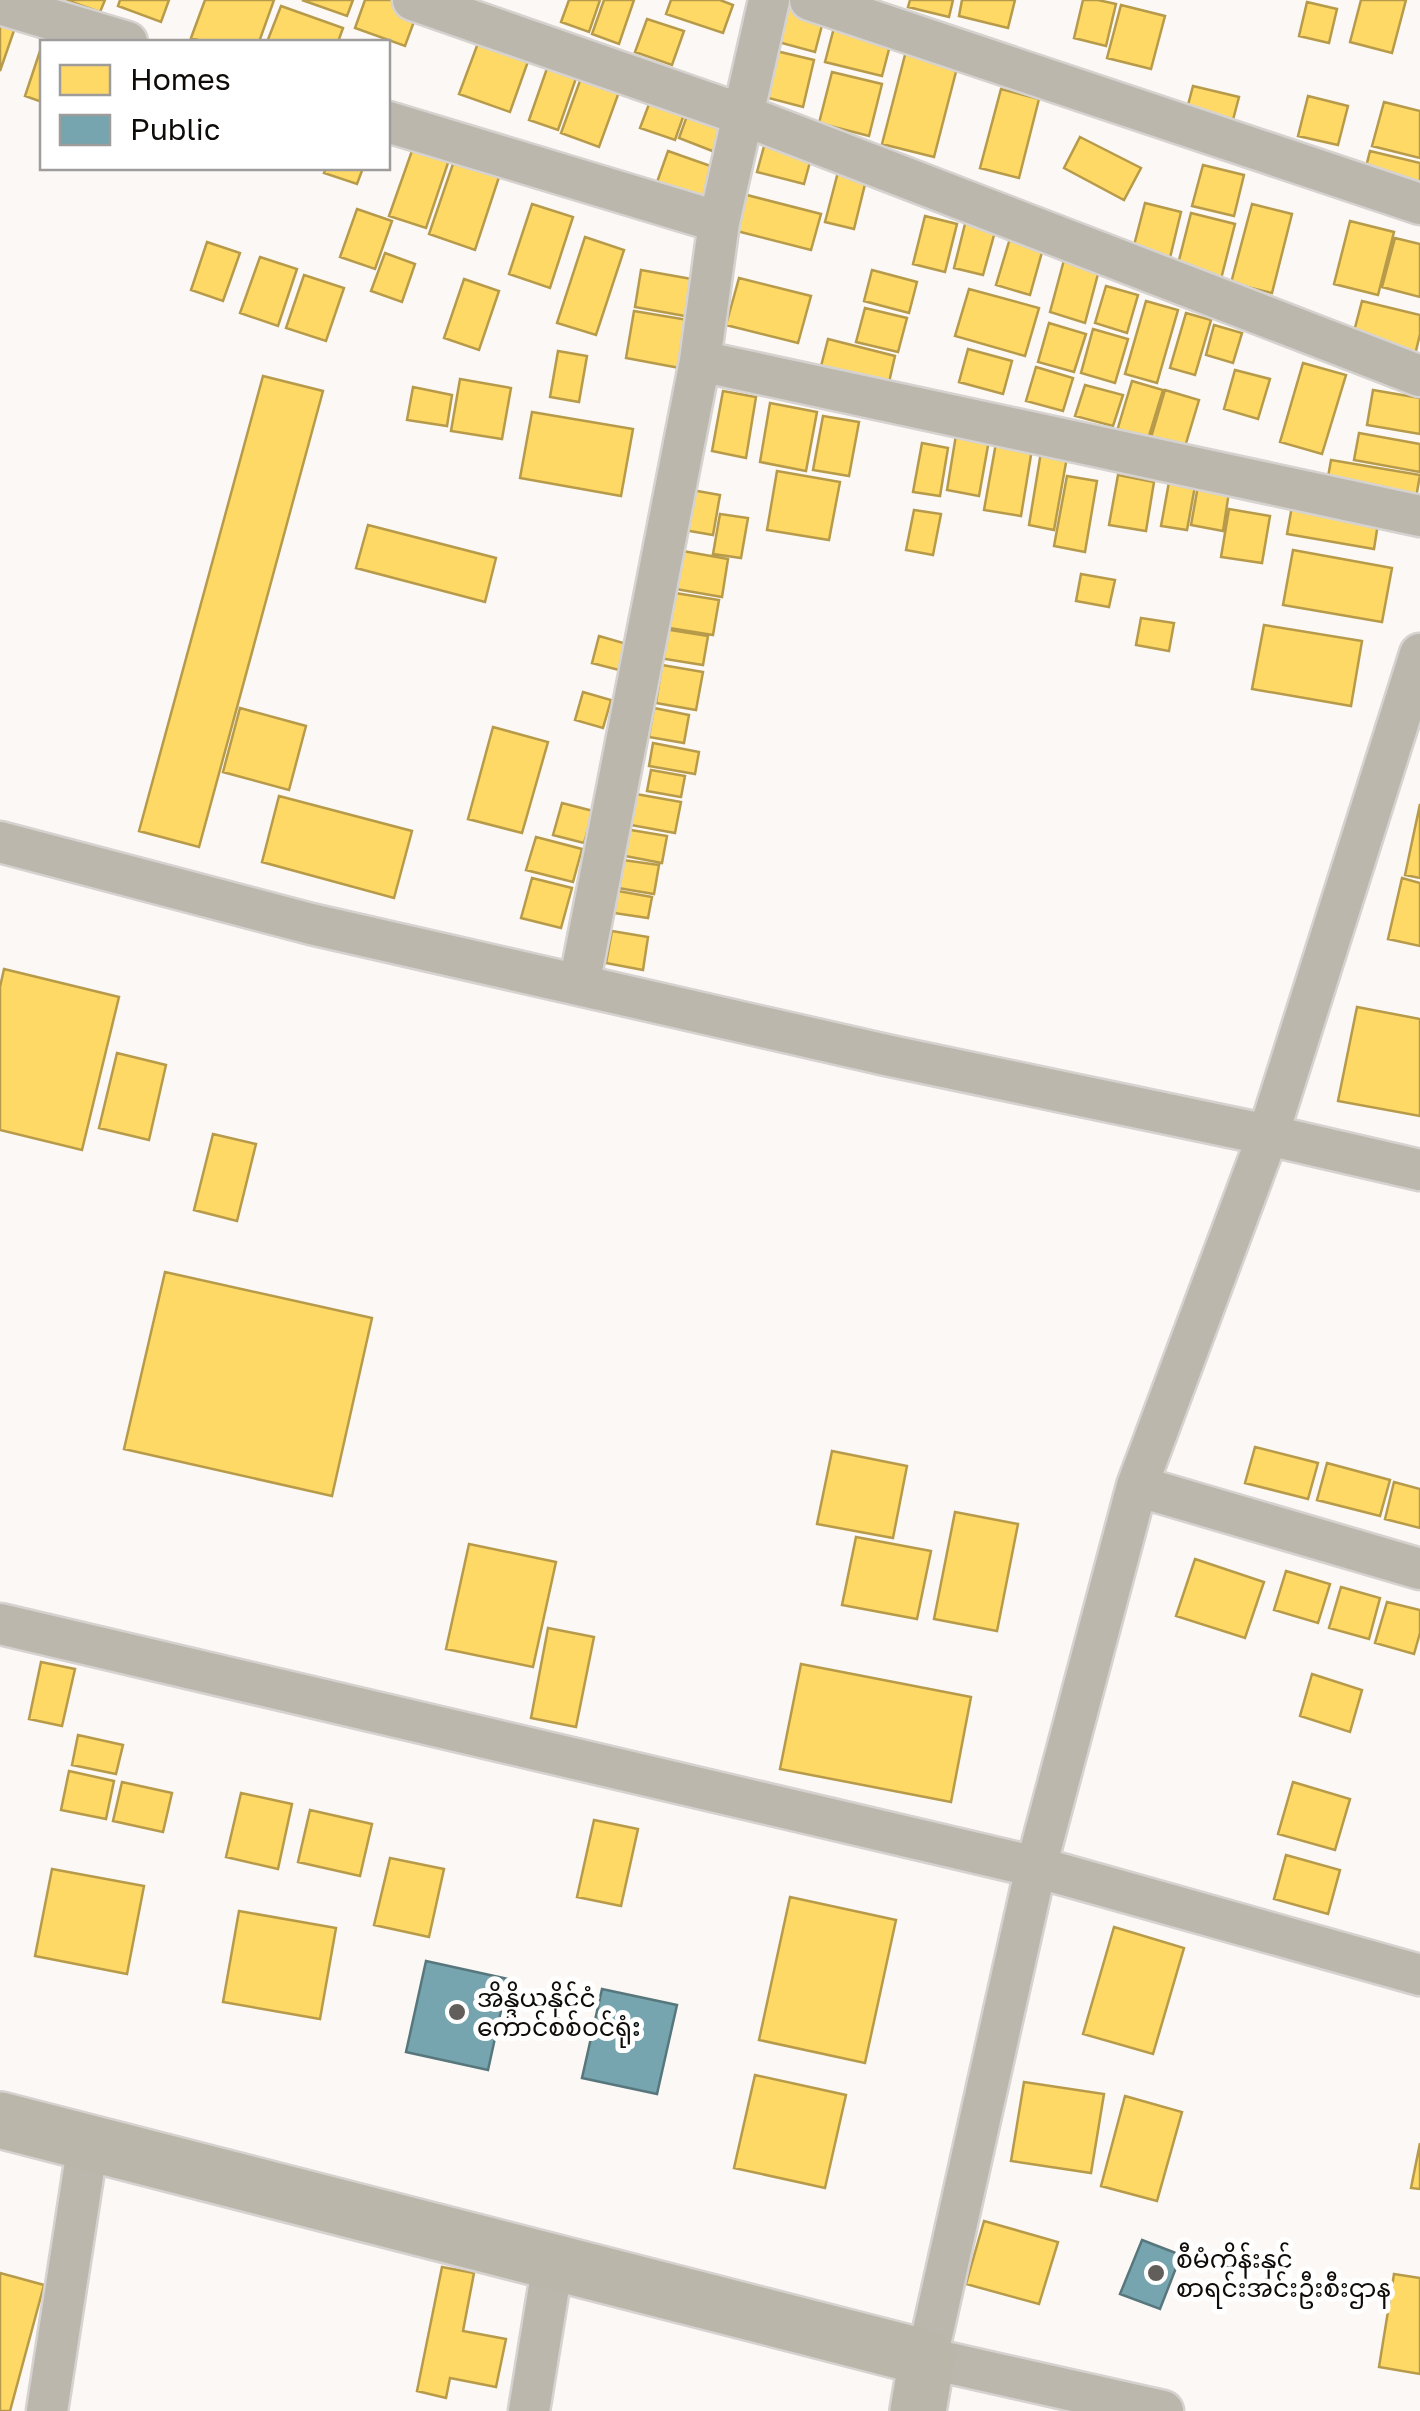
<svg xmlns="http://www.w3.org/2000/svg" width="1420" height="2411" viewBox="0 0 1420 2411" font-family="'Golos Text','Noto Sans Myanmar',sans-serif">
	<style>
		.homes { fill: #ffd966; stroke: #b79b4a; stroke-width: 2.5 }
		.public { fill: #76a5af; stroke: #57777d; stroke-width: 2.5 }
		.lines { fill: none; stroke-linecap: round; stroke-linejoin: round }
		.street-casing { stroke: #d5d2d0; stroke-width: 45 }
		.secondary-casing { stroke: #d5d2d0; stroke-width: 60 }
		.street { stroke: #bbb7ad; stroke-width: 40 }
		.secondary { stroke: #bbb6aa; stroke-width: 55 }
		.poi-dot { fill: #625e5b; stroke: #fff; stroke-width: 4 }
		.labels { text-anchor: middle; stroke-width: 10; stroke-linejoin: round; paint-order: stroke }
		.poi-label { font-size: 25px; fill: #0f0b08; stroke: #fff; text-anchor: start }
	</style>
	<rect width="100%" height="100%" fill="#fcf8f5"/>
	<path class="homes" d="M66,0H105L100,12Z
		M120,0H169L161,22L118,6Z
		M205,0H274L259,42H205L191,38Z
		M302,0H353L347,16Z
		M365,0H397L419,8L405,46L355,28Z
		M569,0H600L589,32L561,22Z
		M604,0H634L619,44L592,34Z
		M671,0H720L733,5L723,33L666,14Z
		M785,0L826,10L815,52L767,39Z
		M910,0H953L949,17L908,7Z
		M962,0H1015L1008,28L959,16Z
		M1083,0H1098L1116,4L1106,46L1074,38Z
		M1361,0H1406L1392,53L1350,42Z
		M1307,2L1337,9L1329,43L1299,36Z
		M1121,5L1165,16L1151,69L1107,58Z
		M281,6L343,28L338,42H267Z
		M0,9L19,16L0,71Z
		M647,19L684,31L672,65L635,52Z
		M836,20L893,34L882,76L825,62Z
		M481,35L531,53L510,112L459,94Z
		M42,45V102L25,96Z
		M772,50L814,60L803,107L761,96Z
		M906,51L958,64L934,157L882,144Z
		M552,54L581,64L558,130L529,120Z
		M585,67L623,81L599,147L561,133Z
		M832,72L882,84L869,136L819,123Z
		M1193,86L1239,97L1229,135L1183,124Z
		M655,88L689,100L675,140L640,128Z
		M1001,89L1039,99L1019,178L980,168Z
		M1308,96L1348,106L1338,145L1298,136Z
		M692,102L728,115L715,152L679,138Z
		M1384,102L1420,111V158L1372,146Z
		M1080,137L1141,168L1124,200L1064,168Z
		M766,139L813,151L804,184L757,172Z
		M414,145L450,157L426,228L389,216Z
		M668,151L722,170L710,204L656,185Z
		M1370,151L1420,163V202L1361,187Z
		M455,158L500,174L475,250L429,234Z
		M1203,165L1244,175L1234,216L1192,206Z
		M326,168H363L357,184L324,173Z
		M838,172L866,180L854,229L825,222Z
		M743,194L821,214L811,250L733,230Z
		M1145,203L1181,212L1169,262L1132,253Z
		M532,204L573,217L550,288L509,274Z
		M1252,204L1292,214L1272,293L1231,283Z
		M357,209L392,221L375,269L340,257Z
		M1191,213L1235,224L1220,283L1176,272Z
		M925,216L957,224L945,272L913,264Z
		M966,220L996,228L983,275L954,268Z
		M1350,221L1394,232L1378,295L1334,284Z
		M1011,235L1044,245L1030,295L996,285Z
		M585,237L624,250L596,335L557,323Z
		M1395,238L1420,244V297L1382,287Z
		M207,242L240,253L223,301L191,290Z
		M385,253L415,264L402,302L371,291Z
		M260,257L297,269L278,326L240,313Z
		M1064,260L1099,270L1085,323L1050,312Z
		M641,270L703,281L696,318L635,307Z
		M872,270L917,282L909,313L864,301Z
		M304,275L344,288L326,341L286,328Z
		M739,278L811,296L798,343L726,325Z
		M464,279L499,291L479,350L444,338Z
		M1106,286L1138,295L1127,333L1095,323Z
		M969,289L1039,308L1025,356L955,336Z
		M1146,301L1178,310L1157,383L1125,374Z
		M1362,301L1420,315V334L1415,355L1352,339Z
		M865,308L907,318L898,352L856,342Z
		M634,311L694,321L685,369L626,358Z
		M1186,313L1211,320L1195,375L1170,368Z
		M1049,323L1086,334L1074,372L1038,362Z
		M1214,325L1242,333L1233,363L1206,355Z
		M1093,329L1128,339L1115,383L1081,373Z
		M828,339L895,356L887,391L819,374Z
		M968,349L1012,361L1003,394L959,382Z
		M558,351L587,356L579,402L550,397Z
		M1303,363L1346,375L1322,454L1280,442Z
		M1036,367L1073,378L1063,411L1026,401Z
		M1235,370L1270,379L1258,419L1224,409Z
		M263,376L323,391L199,847L139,831Z
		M460,379L511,388L502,439L451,431Z
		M1132,381L1163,390L1148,439L1117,431Z
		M1085,385L1123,395L1113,426L1075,416Z
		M413,387L452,395L447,426L407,420Z
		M1165,390L1199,400L1184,450L1150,441Z
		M1373,390L1420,398V434L1367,425Z
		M723,391L756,397L746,458L712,451Z
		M770,403L817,412L806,471L760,462Z
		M532,412L633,429L621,496L520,478Z
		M823,416L859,422L849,476L813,470Z
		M1359,433L1420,444V472L1354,460Z
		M956,435L989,440L979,496L947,490Z
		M922,443L948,448L940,496L913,492Z
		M996,443L1032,449L1021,516L984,510Z
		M1041,452L1067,457L1054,530L1029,525Z
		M1331,460L1420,475L1414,509L1325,494Z
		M777,471L840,482L829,540L767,530Z
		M1118,475L1154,482L1146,531L1109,525Z
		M1067,476L1097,481L1085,552L1054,546Z
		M1169,482L1195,486L1187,530L1161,526Z
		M1198,486L1229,492L1223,531L1191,525Z
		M686,489L720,495L713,535L678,529Z
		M1294,495L1380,511L1374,549L1287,534Z
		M1229,509L1270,516L1262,563L1221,557Z
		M914,510L941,514L933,555L906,550Z
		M720,514L748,518L741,558L713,554Z
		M368,525L496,558L485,602L356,568Z
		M677,550L728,559L722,597L670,588Z
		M1293,550L1392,568L1382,622L1283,605Z
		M1081,574L1115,580L1109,607L1076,601Z
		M669,592L719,600L713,635L663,627Z
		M1141,618L1174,623L1169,651L1136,645Z
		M1264,625L1362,641L1351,706L1252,689Z
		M664,629L708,636L703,665L659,658Z
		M599,636L627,644L619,670L592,663Z
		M662,665L703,672L696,710L656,703Z
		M583,692L611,700L603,728L575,720Z
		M240,708L306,726L289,790L223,772Z
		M654,708L689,715L684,743L649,737Z
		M493,727L548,742L522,833L468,819Z
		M653,743L699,752L695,774L649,766Z
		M651,770L685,776L681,797L647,791Z
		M636,794L681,802L675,833L631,825Z
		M279,796L412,831L394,898L262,862Z
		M562,803L593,811L584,843L553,835Z
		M1420,804V878L1405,875Z
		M625,829L667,836L662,863L620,855Z
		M536,837L582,849L573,882L526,870Z
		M623,860L659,865L654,894L618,888Z
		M532,878L572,888L561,928L521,918Z
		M1402,878L1420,883V946L1388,939Z
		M618,891L652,897L648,918L614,913Z
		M612,931L648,937L643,970L606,963Z
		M4,969L119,997L82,1150L0,1130V987Z
		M1357,1007L1420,1019V1116L1338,1101Z
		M117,1053L166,1065L149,1140L99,1128Z
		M213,1134L256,1144L237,1221L194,1210Z
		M165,1272L372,1318L332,1496L124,1449Z
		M1255,1447L1318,1463L1308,1499L1245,1483Z
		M832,1451L907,1466L893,1538L817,1524Z
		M1327,1463L1390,1480L1380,1516L1317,1500Z
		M1394,1482L1420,1489V1528L1385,1519Z
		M955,1512L1018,1524L997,1631L934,1619Z
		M856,1537L931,1551L917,1619L842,1605Z
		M469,1544L556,1562L533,1667L446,1649Z
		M1195,1559L1264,1582L1245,1638L1176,1616Z
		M1286,1571L1330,1584L1318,1623L1274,1610Z
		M1341,1587L1380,1598L1369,1639L1329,1628Z
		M1387,1602L1420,1610V1633L1414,1654L1375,1643Z
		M548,1628L594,1637L576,1727L531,1718Z
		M41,1662L75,1669L62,1726L29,1719Z
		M801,1664L971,1697L951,1802L780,1769Z
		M1312,1674L1362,1690L1350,1732L1300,1716Z
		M78,1735L123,1745L116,1774L72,1765Z
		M69,1771L114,1781L106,1819L61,1810Z
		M122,1782L172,1793L163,1832L113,1821Z
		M1293,1782L1350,1799L1335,1850L1278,1834Z
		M241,1793L292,1804L278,1869L226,1857Z
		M310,1810L372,1824L360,1876L298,1862Z
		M594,1820L638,1829L621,1906L577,1897Z
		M1286,1855L1340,1870L1328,1914L1274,1899Z
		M390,1858L444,1869L429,1937L374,1925Z
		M52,1869L144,1886L127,1974L35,1956Z
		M790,1897L896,1920L865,2063L759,2040Z
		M239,1911L336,1928L320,2019L223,2002Z
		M1114,1927L1184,1948L1153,2054L1083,2034Z
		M755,2075L846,2095L825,2188L734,2168Z
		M1024,2082L1104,2094L1091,2173L1011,2161Z
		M1125,2096L1182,2112L1157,2201L1101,2186Z
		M1420,2143V2189L1411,2188Z
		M984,2221L1058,2242L1039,2304L966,2284Z
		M442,2267L474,2273L463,2331L506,2339L496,2387L450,2378L446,2398L417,2391Z
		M0,2273L44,2285L10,2411H0Z
		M1394,2274L1420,2278V2374L1379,2367Z"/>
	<path class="public" d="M426,1961L508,1979L488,2070L406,2052Z
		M602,1989L677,2005L657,2094L582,2078Z
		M1142,2240L1181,2255L1160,2309L1120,2294Z"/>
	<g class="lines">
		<g class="street-casing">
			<path id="street" d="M413,0L743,115L719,222
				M769,0L743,115L1420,376
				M810,0L1420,204
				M0,4L127,42
				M388,122L719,222L700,361L579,985
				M700,361L1420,516
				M0,842L311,924L886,1055L1268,1135L1420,1170
				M1137,1486L1420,1569
				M0,1624L1036,1867L1420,1975
				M47,2411L88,2143
				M529,2411L553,2262
				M1163,2411L927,2358L1036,1867L1137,1486L1268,1135L1420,654"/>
		</g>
		<g class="secondary-casing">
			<path id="secondary" d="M0,2120L927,2358L918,2411"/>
		</g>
		<use href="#street" class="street"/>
		<use href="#secondary" class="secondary"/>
	</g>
	<g class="poi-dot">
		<circle cx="457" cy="2012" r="10"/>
		<circle cx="1156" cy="2273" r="10"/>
	</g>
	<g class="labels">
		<g class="poi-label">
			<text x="477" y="2007">အိန္ဒိယနိုင်ငံ<tspan x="477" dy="29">ကောင်စစ်ဝင်ရုံး</tspan></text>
			<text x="1176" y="2268">စီမံကိန်းနှင့်<tspan x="1176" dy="29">စာရင်းအင်းဦးစီးဌာန</tspan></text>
		</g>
	</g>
	<rect x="40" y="40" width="350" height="130" fill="#ffffff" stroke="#9f9d9c" stroke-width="2.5"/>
	<rect x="60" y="65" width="50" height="30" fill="#ffd966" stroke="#9f9d9c" stroke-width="2.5"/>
	<text x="130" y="90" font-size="30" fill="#0f0b08">Homes</text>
	<rect x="60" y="115" width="50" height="30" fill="#76a5af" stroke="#9f9d9c" stroke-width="2.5"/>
	<text x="130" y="140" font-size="30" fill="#0f0b08">Public</text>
</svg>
